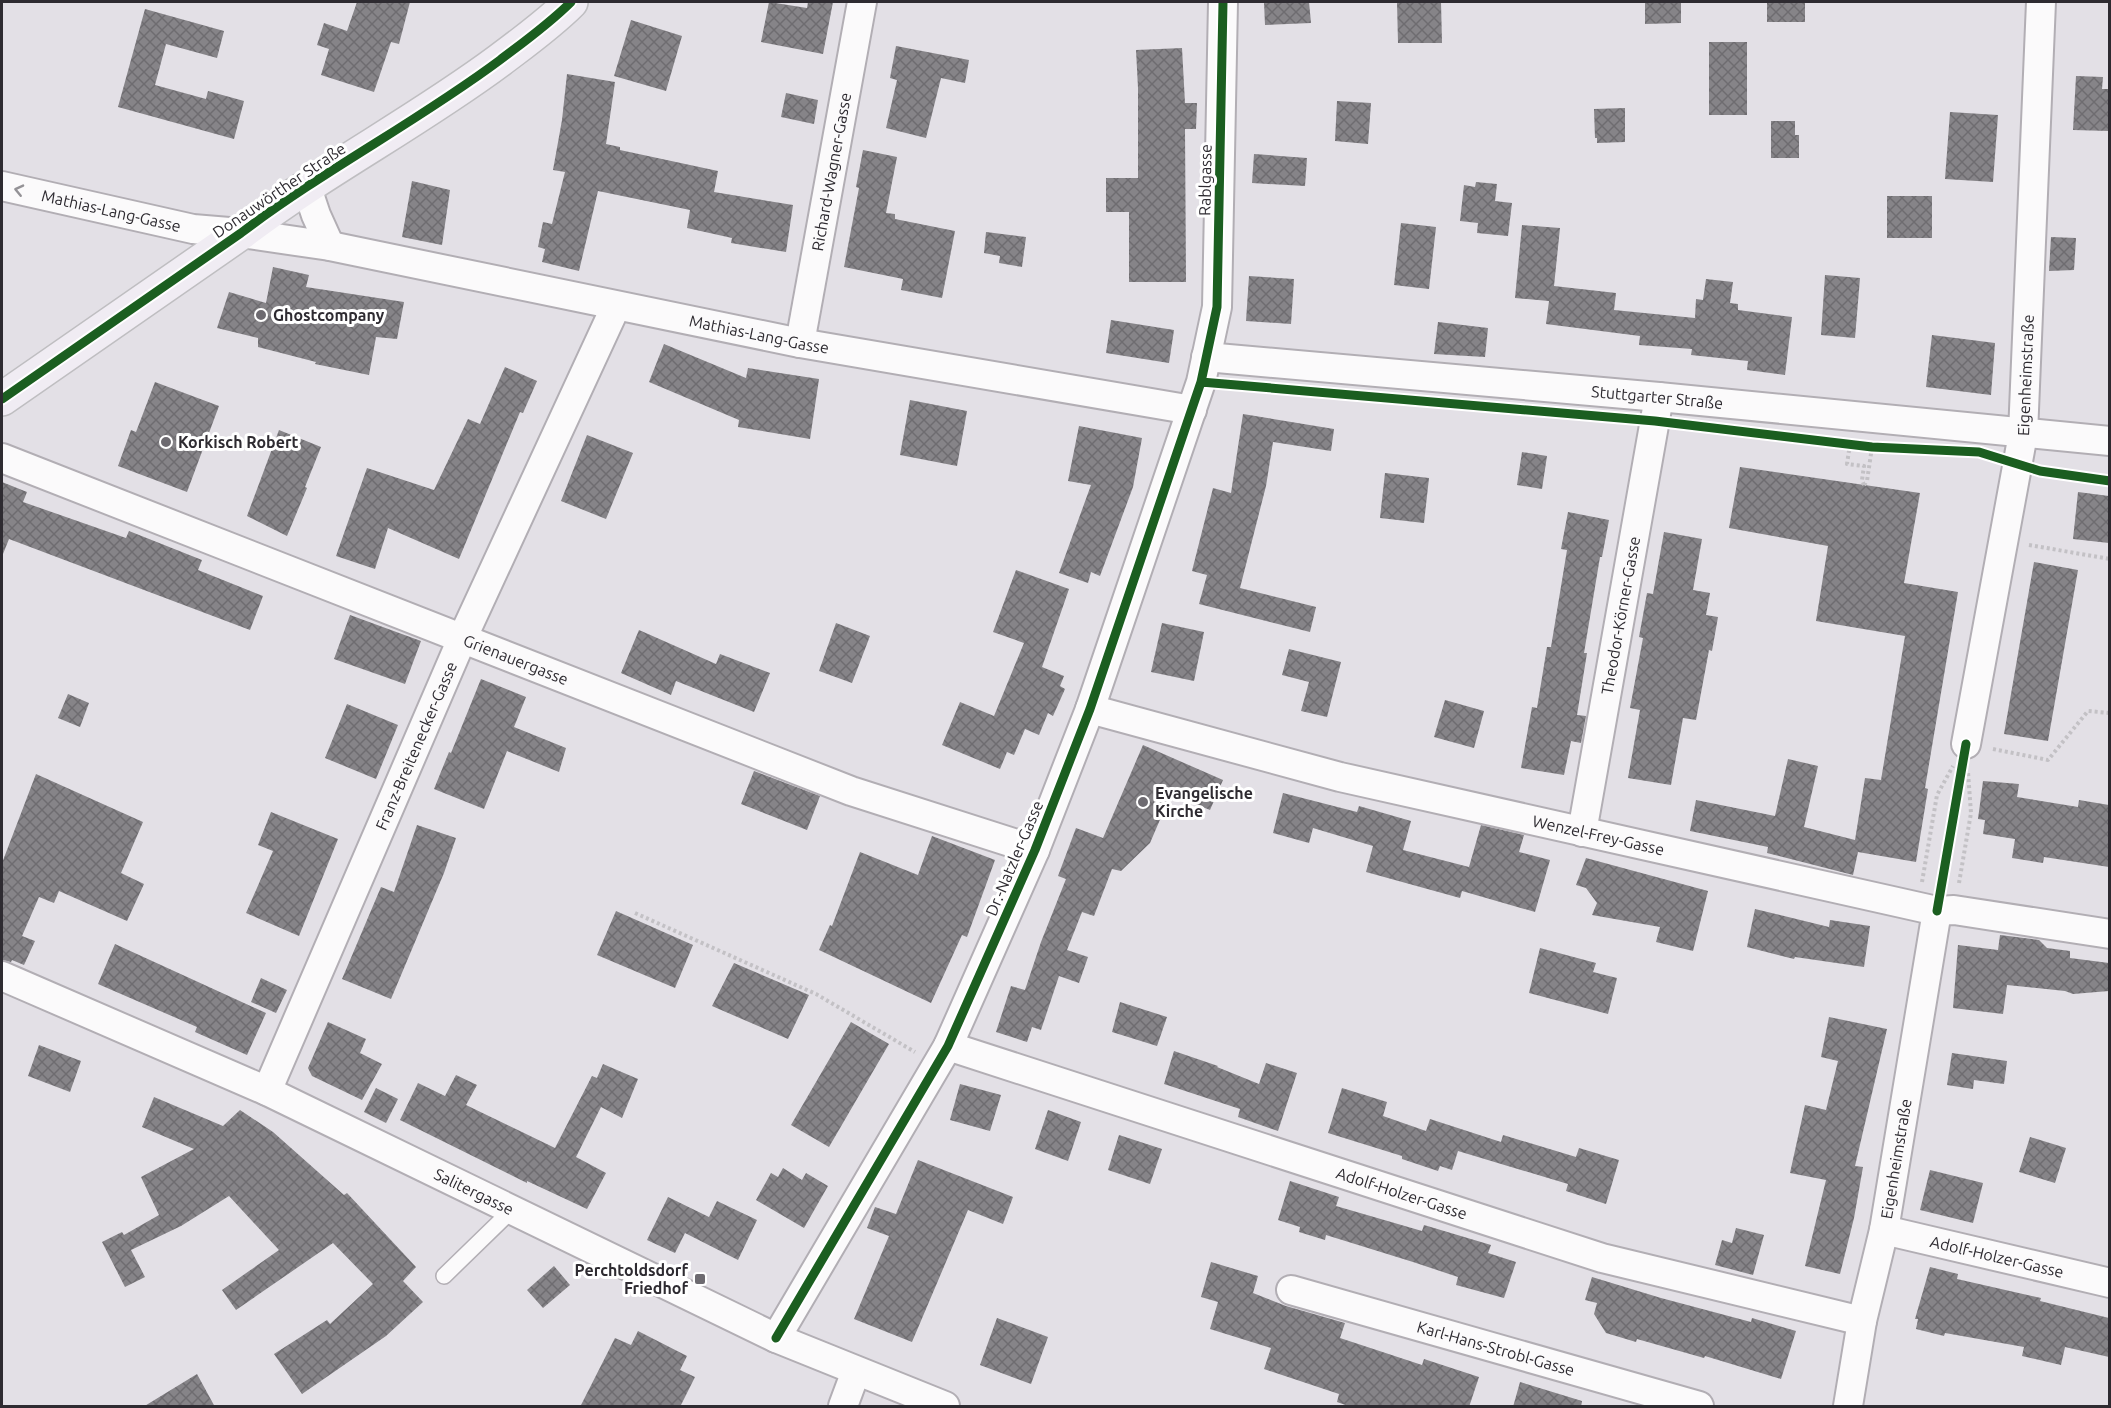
<svg xmlns="http://www.w3.org/2000/svg" width="2111" height="1408" viewBox="0 0 2111 1408" font-family="Ubuntu,sans-serif">
	<style>
		.building { fill: url(#building-cross-hatch) }
		.lines { fill: none; stroke-linecap: round; stroke-linejoin: round }
		.service-casing { stroke: #b2aeb4; stroke-width: 18 }
		.minor-casing { stroke: #b2aeb4; stroke-width: 32 }
		.primary-casing { stroke: #bfbec1; stroke-width: 36 }
		.path { stroke: #c3c1c5; stroke-width: 4; stroke-dasharray: 3 3; stroke-linecap: butt }
		.service { stroke: #fbfafb; stroke-width: 15 }
		.minor { stroke: #fbfafb; stroke-width: 28 }
		.primary { stroke: #f0ecf3; stroke-width: 33 }
		.cycleway-casing { stroke: #fff; stroke-width: 13 }
		.cycleway { stroke: #1b5e20; stroke-width: 9 }
		.oneway { stroke: #949296 }
		.poi-dot { fill: #6d6a70; stroke: #fff; stroke-width: 2 }
		.labels { text-anchor: middle; stroke-width: 6; stroke-linejoin: round; paint-order: stroke }
		.street-label { font-size: 16px; fill: #2e2b31; stroke: #fff }
		.poi-label { font-size: 16px; font-weight: bold; fill: #2e2b31; stroke: #fff; text-anchor: start }
	</style>
	<defs>
		<pattern id="building-cross-hatch" width="8" height="8" patternUnits="userSpaceOnUse" patternTransform="scale(1.5)"><rect width="8" height="8" fill="#868488"/><path d="M0 0l8 8M0 8l8-8" fill="none" stroke="#6e6c70"/></pattern>
	</defs>
	<rect width="100%" height="100%" fill="#e3e0e6"/>
	<path class="building" d="M357,2H410L399,44L391,42L374,92L321,75L329,49L317,45L324,23L347,31Z
		M769,2L807,8L808,2H833L823,54L761,42Z
		M1264,2H1309L1311,23L1265,25Z
		M1397,2H1441L1442,43H1398Z
		M1645,2H1681V23L1645,24Z
		M1767,2H1805V22H1767Z
		M145,9L224,31L217,58L166,44L155,85L206,99L208,91L244,101L234,139L118,107Z
		M631,20L682,36L666,91L614,76Z
		M1709,42H1747V115H1709Z
		M896,46L969,60L965,83L941,78L926,138L886,128L897,80L890,78Z
		M1182,48L1185,103H1197L1196,129H1185L1186,282H1129V212H1106V178H1138V88L1136,50Z
		M567,74L615,82L606,144L620,147V150L718,171L714,192L793,205L786,252L731,243L732,238L687,228L690,210L598,191L579,271L542,262L545,249L538,247L543,222L552,224L565,172L553,170L562,120Z
		M2076,76L2103,77L2102,89H2109V131L2073,130Z
		M786,93L818,100L814,124L781,117Z
		M1337,101L1371,103L1368,144L1335,141Z
		M1625,108V142L1597,143V138H1595L1594,109Z
		M1950,112L1998,115L1993,182L1945,179Z
		M1771,121H1795V135H1799V158H1771Z
		M863,150L897,157L886,213L895,214V219L955,231L942,298L901,290L903,279L844,267L859,188L856,187Z
		M1254,154L1307,158L1305,186L1252,183Z
		M412,181L450,190L442,245L402,237Z
		M1476,182L1497,184L1495,201L1512,203L1508,236L1477,233L1478,223L1460,221L1464,185L1475,187Z
		M1887,196H1932V238H1887Z
		M1401,223L1436,227L1429,289L1394,285Z
		M1522,225L1560,228L1554,286L1616,293L1614,310L1695,318L1696,299L1703,300L1706,279L1733,282L1730,303L1738,304V310L1792,317L1785,375L1747,370L1748,361L1691,355L1692,349L1639,345L1640,336L1546,324L1549,301L1515,298Z
		M986,232L1026,237L1022,267L999,263L1000,256L984,253Z
		M2051,237L2076,238L2074,270L2049,271Z
		M273,267L309,275L306,287L404,302L397,339L376,337L369,375L315,364L316,362L258,347V338L217,328L229,292L266,303Z
		M1825,275L1860,278L1855,338L1821,335Z
		M1249,276L1294,279L1291,324L1246,321Z
		M1111,320L1174,330L1169,363L1106,353Z
		M1438,322L1488,328L1485,357L1434,354Z
		M1932,335L1995,343L1991,395L1926,387Z
		M664,344L746,378L748,368L819,379L810,439L738,427L739,420L649,382Z
		M505,367L537,381L523,413L520,412L459,559L388,528L375,569L336,556L367,468L434,490L468,419L480,424Z
		M155,382L219,406L187,492L118,466L131,430L136,432Z
		M910,400L967,411L957,466L900,455Z
		M1243,414L1334,429L1331,451L1273,442L1266,486L1240,588L1316,607L1310,632L1199,604L1207,575L1192,571L1213,488L1231,493Z
		M1079,426L1142,438L1133,487L1100,576L1091,572L1088,583L1059,573L1091,485L1068,481Z
		M279,430L321,447L305,487L307,488L287,536L247,516Z
		M587,435L633,453L606,519L561,501Z
		M1522,452L1547,456L1542,489L1517,485Z
		M1740,467L1920,493L1904,583L1958,592L1925,788L1928,789L1916,862L1858,852L1853,875L1767,853L1768,847L1690,831L1696,800L1775,816L1788,759L1818,766L1804,827L1855,840L1865,778L1881,780L1905,636L1816,621L1828,546L1729,528Z
		M1385,473L1429,478L1424,523L1380,518Z
		M2,482L27,492L23,502L126,538L129,531L202,560L198,570L263,596L250,630L9,539L3,554H2Z
		M2078,492L2109,496V543L2073,539Z
		M1568,512L1609,520L1602,557H1600L1584,653H1587L1577,715L1586,716L1581,743L1571,741L1564,775L1521,768L1532,707L1537,708L1547,647H1551L1567,550L1561,549Z
		M1664,532L1702,539L1693,590L1710,593L1706,615L1718,617L1712,651L1709,650L1696,720L1683,718L1671,785L1628,778L1640,710L1630,708L1643,638L1639,637L1647,593L1653,594Z
		M2034,562L2078,570L2048,741L2004,734Z
		M1016,570L1069,589L1042,667L1064,676L1060,686L1065,689L1053,716L1048,713L1039,735L1025,729L1014,755L1007,752L1000,769L942,745L960,702L994,716L1024,643L993,632Z
		M350,615L421,641L405,684L334,659Z
		M836,623L870,636L852,683L819,671Z
		M1162,623L1204,632L1194,681L1151,672Z
		M639,630L716,664L720,654L770,673L754,712L676,681L671,695L621,673Z
		M1289,649L1341,662L1327,717L1301,711L1309,682L1282,675Z
		M481,679L526,697L514,727L566,748L559,772L507,751L484,809L434,789L449,752L451,753Z
		M68,694L89,703L80,727L58,718Z
		M1445,700L1484,711L1474,748L1434,737Z
		M347,704L398,725L376,779L325,758Z
		M1143,745L1223,780L1210,810L1171,794L1150,843L1121,871L1112,869L1094,916L1082,912L1067,950L1088,957L1079,983L1059,976L1041,1030L1032,1027L1027,1042L996,1032L1011,986L1025,990L1041,942L1066,879L1058,876L1076,828L1103,838Z
		M754,771L820,796L807,830L741,804Z
		M36,774L143,822L121,873L144,884L127,921L59,891L54,903L39,897L22,936L35,941L24,965L12,960L11,962L2,960V863Z
		M1983,781L2019,784L2017,797L2078,807L2079,800L2109,805V867L2044,857L2043,863L2012,858L2015,839L1983,834L1985,820L1978,819Z
		M1283,793L1357,812L1359,806L1411,821L1403,850L1469,867L1481,825L1524,835L1519,852L1550,860L1535,912L1462,891L1460,898L1366,872L1373,846L1313,828L1309,843L1273,833Z
		M271,812L338,839L299,936L246,913L273,851L258,845Z
		M417,825L456,838L444,873L391,999L342,979L381,887L394,892Z
		M932,836L995,860L967,937L962,935L931,1003L819,950L830,925L832,926L860,852L918,875Z
		M1586,858L1708,891L1693,951L1656,942L1660,927L1592,915L1597,903L1586,888L1576,885Z
		M1755,909L1829,927L1830,920L1870,926L1864,967L1795,957L1794,959L1747,947Z
		M616,911L693,945L675,988L597,955Z
		M2000,935L2039,940L2047,948L2070,951V958L2109,963V991L2073,994L2065,991L2007,985L2003,1014L1953,1008L1958,945L1998,950Z
		M115,944L266,1013L247,1055L195,1032L197,1027L98,984Z
		M1540,948L1596,963L1593,972L1617,978L1608,1014L1529,993Z
		M734,963L809,995L788,1039L712,1006Z
		M261,978L287,990L276,1013L251,1002Z
		M1120,1002L1167,1017L1157,1046L1112,1032Z
		M1829,1017L1887,1029L1855,1166L1863,1167L1854,1218L1840,1274L1805,1266L1826,1180L1790,1173L1805,1105L1826,1110L1838,1061L1821,1057Z
		M328,1022L366,1039L360,1053L382,1064L362,1100L312,1076L308,1068Z
		M851,1022L889,1044L829,1147L791,1125Z
		M39,1045L81,1061L70,1092L28,1076Z
		M1174,1051L1218,1066L1217,1067L1259,1084L1266,1063L1297,1073L1278,1131L1238,1117L1240,1109L1164,1084Z
		M1952,1053L2007,1061L2004,1084L1974,1080L1973,1089L1947,1085Z
		M603,1064L638,1079L622,1118L601,1107L576,1157L606,1173L587,1209L527,1181V1183L400,1120L418,1083L445,1096L456,1075L477,1085L466,1105L555,1148L592,1076L597,1078Z
		M960,1084L1001,1095L990,1131L950,1120Z
		M376,1088L398,1099L386,1123L364,1112Z
		M1342,1088L1387,1102L1383,1116L1426,1131L1430,1119L1501,1142L1503,1135L1576,1157L1579,1148L1619,1160L1606,1204L1566,1191L1568,1184L1458,1151L1452,1170L1440,1166L1438,1171L1402,1159V1156L1328,1133Z
		M154,1097L223,1126L240,1110L273,1132L344,1195L347,1193L416,1267L403,1281L423,1302L386,1336L302,1394L274,1354L327,1320L330,1324L373,1284L333,1243L236,1310L222,1290L279,1250L229,1196L181,1226L131,1250L145,1277L125,1287L102,1242L122,1232L124,1235L159,1215L141,1177L194,1149L142,1127Z
		M1048,1110L1081,1122L1068,1161L1035,1149Z
		M1119,1135L1162,1149L1150,1184L1108,1170Z
		M2030,1137L2066,1148L2055,1183L2019,1172Z
		M918,1160L1013,1197L1003,1224L968,1210L912,1342L854,1319L889,1236L867,1228L875,1207L896,1214Z
		M783,1168L802,1180L806,1173L828,1186L804,1228L756,1200L771,1173L778,1177Z
		M1930,1170L1983,1183L1973,1223L1920,1210Z
		M1290,1181L1339,1197L1336,1206L1422,1231L1424,1225L1491,1245L1488,1253L1516,1262L1504,1298L1456,1285L1458,1277L1413,1262L1326,1235L1325,1240L1299,1232L1300,1227L1278,1220Z
		M668,1197L709,1217L717,1201L757,1220L738,1260L685,1233L675,1253L647,1240Z
		M1736,1228L1764,1235L1753,1275L1715,1265L1722,1240L1732,1243Z
		M1211,1262L1258,1276L1253,1293L1286,1306L1345,1323L1340,1338L1422,1365L1424,1359L1479,1377L1469,1407H1351L1337,1402L1339,1394L1264,1369L1271,1348L1210,1329L1218,1302L1201,1297Z
		M554,1266L570,1285L543,1308L527,1290Z
		M1930,1267L1958,1274L1957,1279L2041,1298L2040,1301L2109,1318V1357L2065,1347L2061,1365L2022,1356L2024,1347L1945,1333L1944,1336L1916,1329L1918,1319H1915Z
		M1592,1277L1661,1298L1751,1322L1752,1318L1796,1331L1781,1379L1705,1356L1704,1358L1637,1339L1636,1342L1606,1333L1594,1314L1597,1303L1585,1300Z
		M997,1318L1048,1337L1031,1384L980,1365Z
		M638,1331L687,1356L680,1370L695,1377L680,1407H580L615,1338L631,1345Z
		M197,1374L215,1407H143Z
		M1520,1382L1582,1401L1581,1407H1513Z"/>
	<g class="lines">
		<g class="service-casing">
			<path id="service" d="M444,1276L513,1209"/>
		</g>
		<g class="minor-casing">
			<g id="minor">
				<path id="s1" d="M2,186L193,229L241,233L330,246L800,343L1192,410"/>
				<path d="M307,188L316,215L330,246"/>
				<path id="s2" d="M800,343L862,2"/>
				<path id="s3" d="M1206,357L1659,397L2110,441"/>
				<path id="s4" d="M2,458L851,791L1035,850"/>
				<path id="s5" d="M1090,709L1340,777L1937,911L1954,910L2110,934"/>
				<path id="s6" d="M1966,744L2023,434L2041,2"/>
				<path id="s7" d="M1582,832L1659,397"/>
				<path id="s8" d="M2,976L267,1091L776,1338L945,1406"/>
				<path id="s9" d="M948,1046L1602,1258L1862,1321"/>
				<path id="s10" d="M267,1091L462,639L616,306"/>
				<path id="s11" d="M1884,1230L2110,1283"/>
				<path id="s12" d="M1291,1290L1699,1406"/>
				<path d="M776,1338L948,1046L1035,850L1090,709L1201,382L1217,307L1223,2"/>
				<path d="M843,1406L856,1371"/>
				<path id="s13" d="M1848,1406L1862,1321L1884,1230L1937,911"/>
			</g>
		</g>
		<g class="primary-casing">
			<path id="primary" d="M2,399L241,233C324,170 417,122 500,60C525,41 549,24 571,2"/>
		</g>
		<path class="path" d="M1850,444L1847,464L1864,466L1862,480L1864,485
			M1864,485L1867,481L1872,447
			M2029,545L2110,559
			M1993,749L2048,760L2088,711L2110,713
			M1922,882L1937,795L1953,766
			M1959,883L1971,813L1968,772
			M635,913L816,994L915,1052"/>
		<use href="#service" class="service"/>
		<use href="#minor" class="minor"/>
		<use href="#primary" class="primary"/>
		<g class="cycleway-casing">
			<path id="cycleway" d="M1201,382L1655,421L1872,447L1979,452L2040,471L2110,481
				M2,399L241,233C324,170 417,122 500,60C525,41 549,24 571,2
				M1937,911L1966,744
				M776,1338L948,1046L1035,850L1090,709L1201,382L1217,307L1223,2"/>
		</g>
		<use href="#cycleway" class="cycleway"/>
	</g>
	<defs><path id="oneway-chevron" d="M-2-3.5L2.5 0L-2 3.5" fill="none" stroke-width="1.6" stroke-linecap="round" stroke-linejoin="round" transform="scale(1.5)"/></defs>
	<use class="oneway" href="#oneway-chevron" transform="translate(19 190) rotate(-167)"/>
	<g class="poi-dot">
		<circle cx="261" cy="315" r="6"/>
		<circle cx="166" cy="442" r="6"/>
		<circle cx="1143" cy="802" r="6"/>
		<rect x="694" y="1273" width="12" height="12" rx="3"/>
	</g>
	<g class="labels">
		<g class="street-label">
			<text dy="6" stroke="none"><textPath href="#s2" startOffset="174">Richard-Wagner-Gasse</textPath></text>
			<text transform="translate(1205 180) rotate(-89)" y="6">Rablgasse</text>
			<text transform="translate(279 190) rotate(-34)" y="6">Donauwörther Straße</text>
			<text dy="6" stroke="none"><textPath href="#s1" startOffset="112">Mathias-Lang-Gasse</textPath></text>
			<text dy="6" stroke="none"><textPath href="#s1" startOffset="772">Mathias-Lang-Gasse</textPath></text>
			<text dy="6" stroke="none"><textPath href="#s6" startOffset="374">Eigenheimstraße</textPath></text>
			<text dy="6" stroke="none"><textPath href="#s3" startOffset="453">Stuttgarter Straße</textPath></text>
			<text dy="6" stroke="none"><textPath href="#s7" startOffset="220">Theodor-Körner-Gasse</textPath></text>
			<text dy="6" stroke="none"><textPath href="#s4" startOffset="552">Grienauergasse</textPath></text>
			<text dy="6" stroke="none"><textPath href="#s10" startOffset="376">Franz-Breitenecker-Gasse</textPath></text>
			<text dy="6" stroke="none"><textPath href="#s5" startOffset="524">Wenzel-Frey-Gasse</textPath></text>
			<text transform="translate(1014 858) rotate(-67)" y="6">Dr.-Natzler-Gasse</text>
			<text dy="6" stroke="none"><textPath href="#s13" startOffset="252">Eigenheimstraße</textPath></text>
			<text dy="6" stroke="none"><textPath href="#s8" startOffset="519">Salitergasse</textPath></text>
			<text dy="6" stroke="none"><textPath href="#s9" startOffset="477">Adolf-Holzer-Gasse</textPath></text>
			<text dy="6" stroke="none"><textPath href="#s11" startOffset="116">Adolf-Holzer-Gasse</textPath></text>
			<text dy="6" stroke="none"><textPath href="#s12" startOffset="213">Karl-Hans-Strobl-Gasse</textPath></text>
		</g>
		<g class="poi-label">
			<text x="273" y="321">Ghostcompany</text>
			<text x="178" y="448">Korkisch Robert</text>
			<text x="1155" y="799">Evangelische<tspan x="1155" dy="18">Kirche</tspan></text>
			<text x="688" y="1276" text-anchor="end">Perchtoldsdorf<tspan x="688" dy="18">Friedhof</tspan></text>
		</g>
	</g>
	<rect width="2111" height="1408" fill="none" stroke="#2e2b31" stroke-width="6"/>
</svg>
